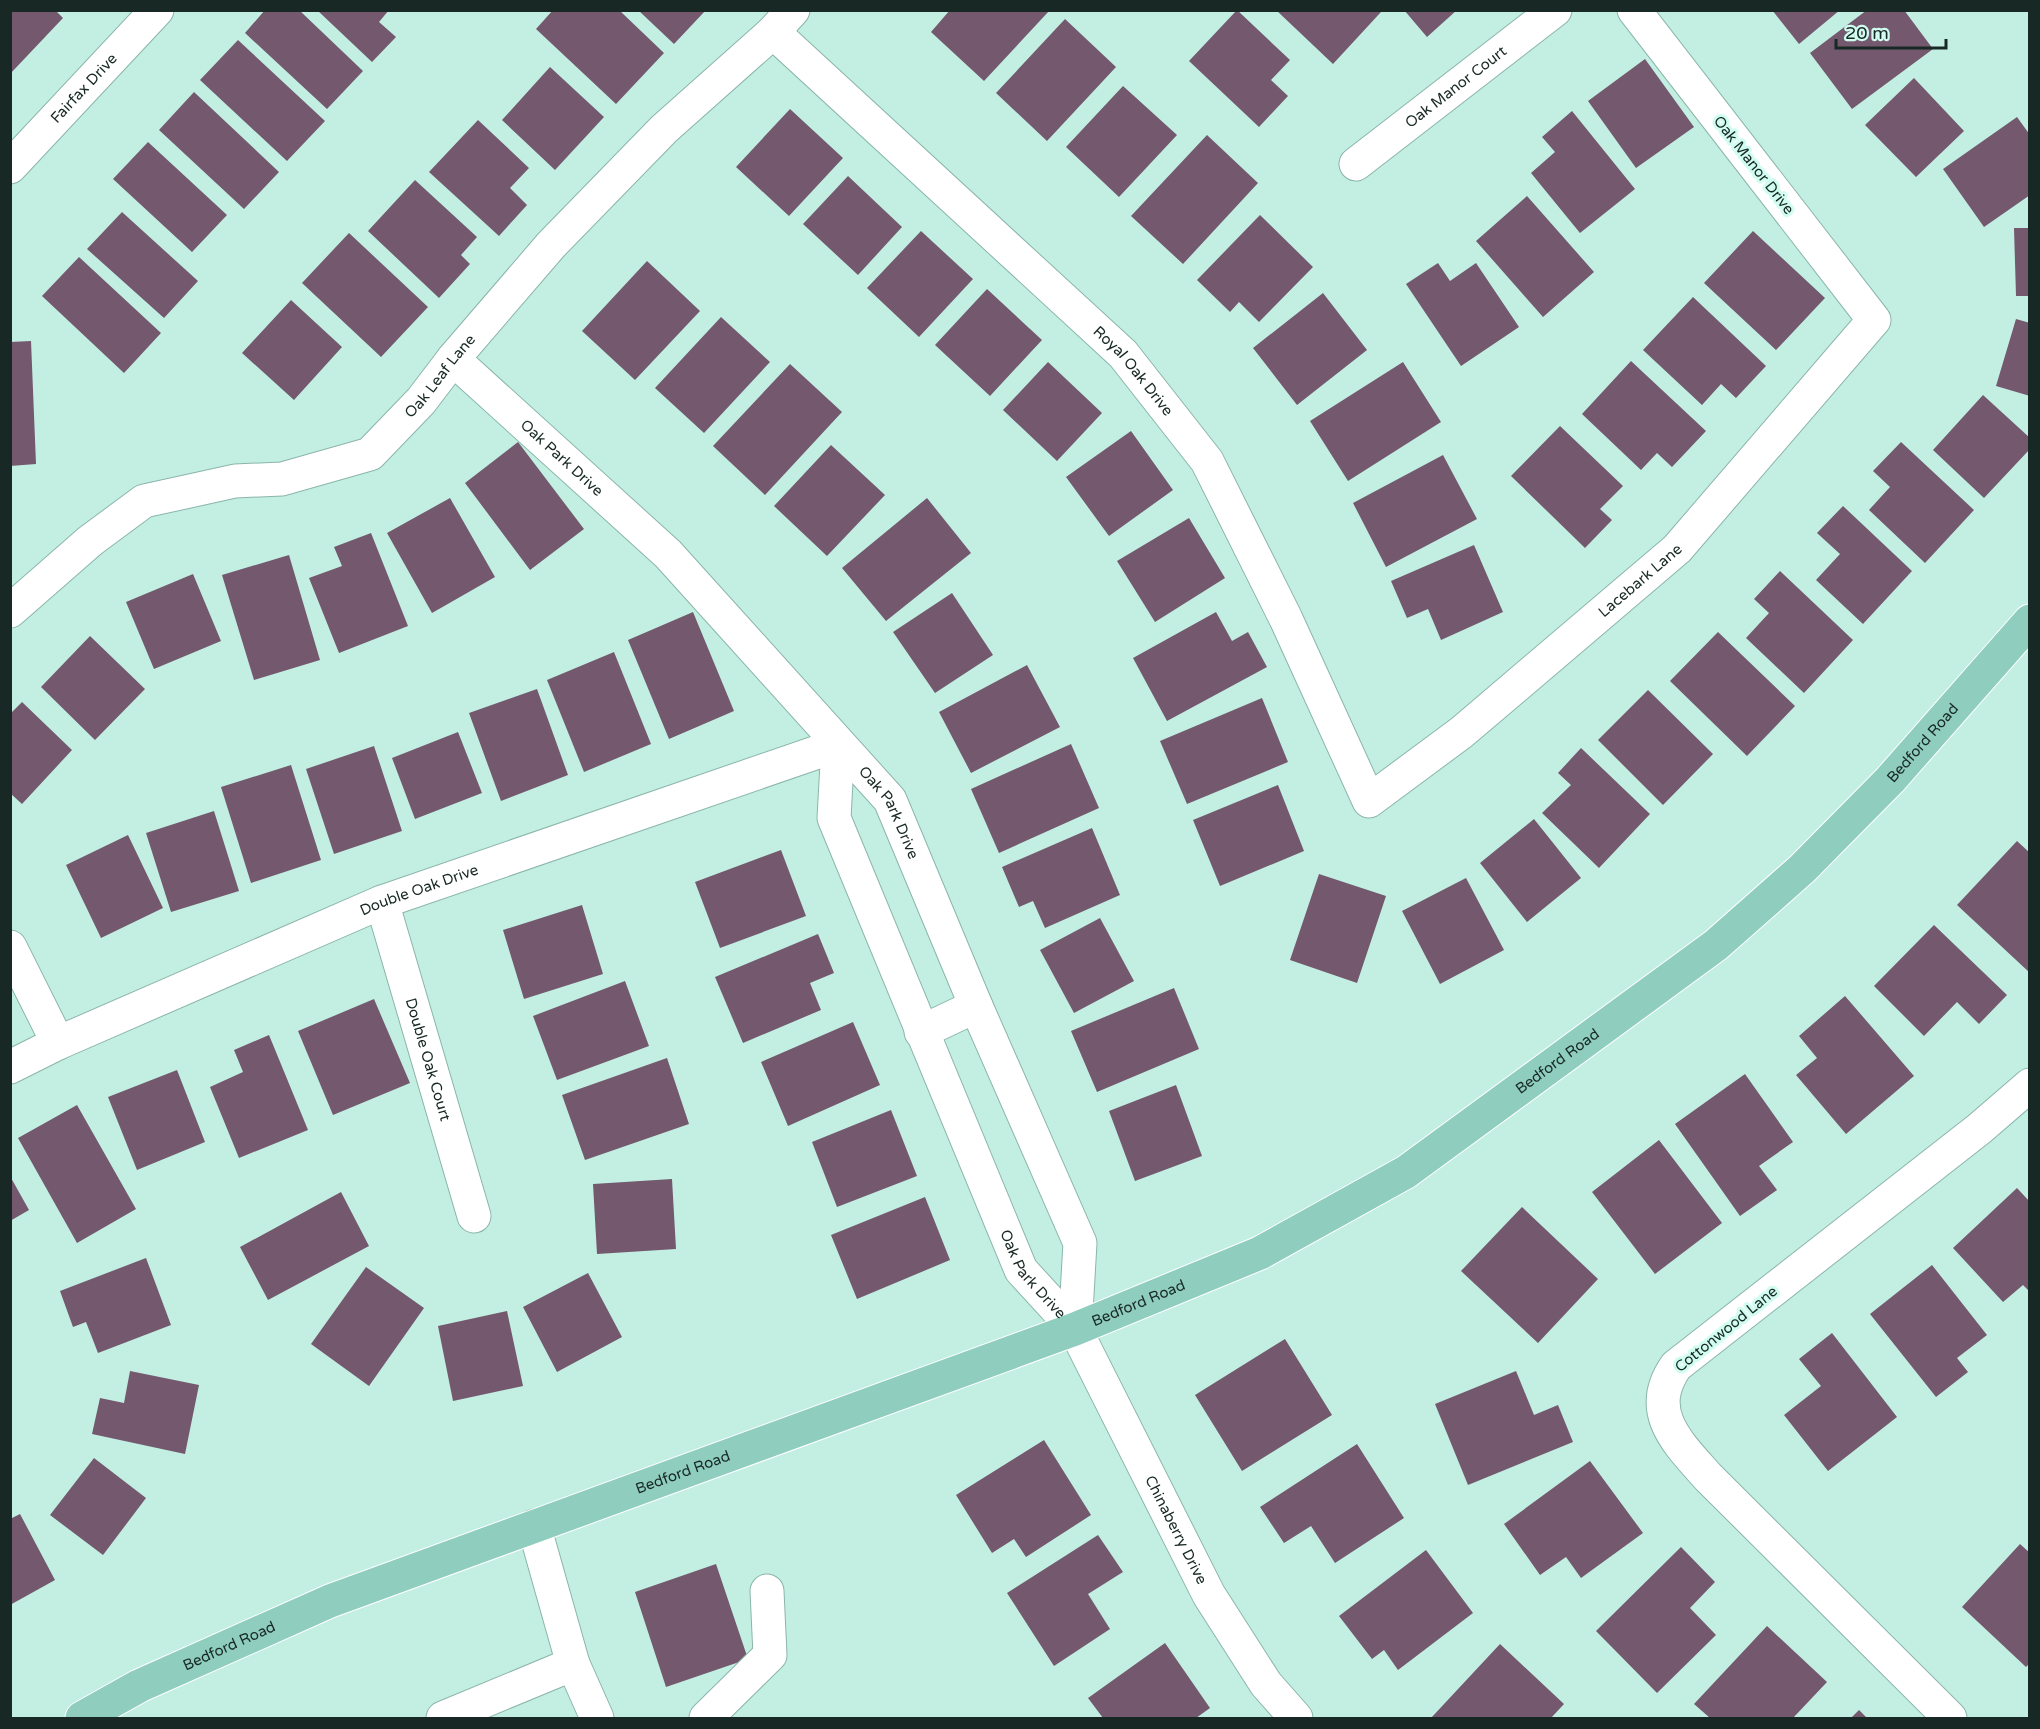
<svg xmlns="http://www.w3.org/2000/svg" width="2040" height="1729" viewBox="0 0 2040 1729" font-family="'Varela Round',sans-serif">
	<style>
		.building { fill: #73586e }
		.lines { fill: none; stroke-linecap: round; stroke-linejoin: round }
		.minor-casing { stroke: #8bb5aa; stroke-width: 35 }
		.major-casing { stroke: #fff; stroke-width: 35 }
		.minor { stroke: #fff; stroke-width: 33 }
		.major { stroke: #8fcdbf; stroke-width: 33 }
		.labels { text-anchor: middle; stroke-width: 6; stroke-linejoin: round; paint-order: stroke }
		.street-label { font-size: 15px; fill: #182925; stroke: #d0fdf0 }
	</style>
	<rect width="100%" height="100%" fill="#c3efe3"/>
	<path class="building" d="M10,10H55L63,18L10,74Z
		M265,10H299L363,71L327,109L245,33Z
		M317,10H389L379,22L396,37L372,62Z
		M553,10H619L664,53L616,104L536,29Z
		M638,10H706L674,44Z
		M950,10H1050L984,81L931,32Z
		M1237,10L1290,60L1271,80L1288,96L1259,127L1189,61Z
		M1276,10H1380L1381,12L1333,64Z
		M1404,10H1457L1427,37Z
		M1772,10H1840L1799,44Z
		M1867,10H1904L1933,49L1852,109L1810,53Z
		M1065,19L1116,67L1047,141L996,93Z
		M238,40L325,121L287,161L200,80Z
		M1645,59L1694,127L1636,168L1588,101Z
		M550,67L604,117L555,170L502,120Z
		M1914,78L1964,131L1916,177L1865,125Z
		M1123,86L1177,135L1119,197L1066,147Z
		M194,92L279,172L244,209L159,130Z
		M790,109L843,158L789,216L736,167Z
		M1572,111L1635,189L1580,233L1531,173L1555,152L1542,137Z
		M2017,117L2030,135V195L1984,227L1943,169Z
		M478,120L529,168L510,188L527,205L499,236L429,172Z
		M1207,135L1258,183L1183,264L1131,216Z
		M148,142L227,215L192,252L113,179Z
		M848,176L902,227L858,275L803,224Z
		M415,180L477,237L461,255L470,264L439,298L368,231Z
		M1527,196L1594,272L1543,317L1476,241Z
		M122,212L198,281L164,318L87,249Z
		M1260,215L1313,267L1259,322L1239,302L1230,312L1197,280Z
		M2014,228H2030V296H2016Z
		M921,231L973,279L919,337L867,288Z
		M1753,231L1825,298L1776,350L1704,283Z
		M349,233L428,307L381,357L302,283Z
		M79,257L161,333L124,373L42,296Z
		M647,261L700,311L635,380L582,331Z
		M1438,263L1450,281L1476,263L1519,327L1461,366L1406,284Z
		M987,289L1042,340L990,396L935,345Z
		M1323,293L1367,350L1297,405L1253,348Z
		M1693,297L1766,366L1736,398L1721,384L1702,405L1643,350Z
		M291,300L342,347L294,400L242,353Z
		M721,317L770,362L704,433L655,388Z
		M2016,319L2030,323V396L1996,386Z
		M31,341L36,464L10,466V342Z
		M1631,361L1706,431L1672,467L1657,453L1641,470L1582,414Z
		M1048,362L1102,413L1057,461L1003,410Z
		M1403,362L1441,422L1348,481L1310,421Z
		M790,364L842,412L765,495L713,446Z
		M1983,395L2030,438V449L1984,498L1933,450Z
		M1560,426L1623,486L1600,509L1612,520L1585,548L1511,476Z
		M1131,431L1173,490L1109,536L1066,477Z
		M518,442L584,529L530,570L465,483Z
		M1901,442L1974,510L1925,563L1869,510L1890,487L1873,471Z
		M831,445L885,495L827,556L774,506Z
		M1443,455L1477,519L1386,567L1353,503Z
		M450,498L495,577L432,613L387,533Z
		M927,498L971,553L886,621L842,568Z
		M1843,506L1912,571L1863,624L1816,580L1840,554L1817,533Z
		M1189,518L1225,578L1155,622L1117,561Z
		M371,533L408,626L339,653L309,578L342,566L334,547Z
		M1474,545L1503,612L1441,640L1428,609L1407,618L1391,581Z
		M289,555L320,660L254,680L222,575Z
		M1780,571L1853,640L1804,693L1746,638L1769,613L1754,599Z
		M193,574L221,641L154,669L126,602Z
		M952,593L993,655L935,693L893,632Z
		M693,612L734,711L669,739L628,640Z
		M1216,612L1232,641L1248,632L1267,667L1167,721L1133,658Z
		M1718,632L1795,706L1747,756L1670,681Z
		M90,636L145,689L95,740L41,687Z
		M614,652L651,744L584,772L547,680Z
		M1027,665L1060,727L971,773L939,712Z
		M537,689L568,775L501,801L469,713Z
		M1648,690L1713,754L1663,805L1598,740Z
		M1262,698L1288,762L1187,804L1160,741Z
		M22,702L72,750L22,804L10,793V714Z
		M458,732L482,793L415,819L392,758Z
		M1071,744L1099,808L999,853L971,789Z
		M374,746L402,831L334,854L306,769Z
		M1581,748L1650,814L1599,868L1542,813L1571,785L1558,773Z
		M291,765L321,860L251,883L221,787Z
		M1278,785L1304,851L1220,886L1193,820Z
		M214,811L239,891L171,912L146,833Z
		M1534,819L1581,878L1527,922L1480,863Z
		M1092,828L1120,895L1045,928L1033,901L1019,907L1002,867Z
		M128,835L163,908L101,938L66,865Z
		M2017,841L2030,853V973L1957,905Z
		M781,850L806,916L720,948L695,882Z
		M1319,874L1386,896L1357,983L1290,960Z
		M1466,878L1504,950L1440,984L1402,911Z
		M582,905L603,974L524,999L503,930Z
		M1100,918L1134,981L1074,1013L1040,950Z
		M1934,925L2007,995L1979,1024L1957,1002L1924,1036L1874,986Z
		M818,934L834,973L810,983L821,1010L743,1043L715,977Z
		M625,981L649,1046L557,1080L533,1016Z
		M1174,988L1199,1049L1097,1092L1071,1031Z
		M1845,996L1914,1076L1846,1134L1796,1075L1817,1058L1799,1036Z
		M374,999L410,1083L333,1115L298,1031Z
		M853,1022L880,1085L788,1126L761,1062Z
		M269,1035L308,1130L239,1158L210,1087L243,1072L234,1050Z
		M667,1058L689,1124L585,1160L562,1095Z
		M177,1070L205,1142L137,1170L108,1097Z
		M1745,1074L1793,1142L1759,1166L1777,1190L1740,1216L1675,1124Z
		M1176,1085L1202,1156L1135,1181L1109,1111Z
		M77,1105L136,1209L77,1243L18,1138Z
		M891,1110L917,1176L837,1207L812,1142Z
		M1659,1140L1722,1223L1655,1274L1592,1192Z
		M10,1176L29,1210L10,1221Z
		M672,1179L676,1249L597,1254L593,1184Z
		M2017,1188L2030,1202V1292L2023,1285L2003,1302L1953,1248Z
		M341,1192L369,1246L268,1300L240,1247Z
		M925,1197L950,1260L857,1299L831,1235Z
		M1522,1207L1598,1279L1538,1343L1461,1271Z
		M146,1258L171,1325L98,1353L86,1322L73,1327L60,1291Z
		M1932,1265L1987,1335L1957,1358L1968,1372L1936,1397L1870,1314Z
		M366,1267L424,1308L369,1386L311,1344Z
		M588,1273L622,1337L557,1372L523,1307Z
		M507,1311L523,1386L453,1401L438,1326Z
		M1832,1333L1897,1417L1828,1471L1784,1415L1821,1386L1799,1359Z
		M1285,1339L1332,1415L1242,1471L1195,1395Z
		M130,1371L199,1385L185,1454L92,1434L100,1398L124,1403Z
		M1516,1371L1534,1415L1558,1405L1573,1442L1468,1485L1435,1404Z
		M1044,1440L1091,1515L1026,1557L1014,1539L992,1553L956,1495Z
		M1357,1444L1404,1518L1335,1563L1311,1526L1284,1543L1260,1507Z
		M94,1458L146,1498L103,1555L50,1515Z
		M1590,1461L1643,1533L1581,1578L1566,1557L1540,1575L1504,1524Z
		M20,1514L55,1580L10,1605V1519Z
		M1098,1535L1123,1572L1088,1594L1110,1629L1054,1666L1007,1593Z
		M2020,1544L2030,1553V1663L2026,1667L1962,1607Z
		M1681,1547L1715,1582L1690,1608L1716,1635L1657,1693L1596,1631Z
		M1426,1550L1473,1613L1398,1670L1384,1650L1372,1659L1339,1616Z
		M716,1564L748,1659L666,1687L635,1592Z
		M1767,1626L1827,1682L1793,1718H1710L1694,1704Z
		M1165,1643L1210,1708L1196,1718H1103L1088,1698Z
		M1500,1644L1564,1704L1551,1718H1431Z
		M1859,1710L1867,1718H1851Z"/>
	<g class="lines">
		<g class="minor-casing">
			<g id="minor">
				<path id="s1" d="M773,32L1123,354L1207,461L1286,619L1369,801L1462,732L1677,549L1874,320L1634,10"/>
				<path id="s2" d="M1356,164L1555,10"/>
				<path id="s3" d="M10,167L157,10"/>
				<path id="s4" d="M453,359L668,554L890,800L976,1006L1080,1243L1075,1329"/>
				<path id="s5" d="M10,611L90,541L144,501L235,481L282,479L370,454L421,401L453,359L551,245L664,129L773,32L793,10"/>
				<path id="s6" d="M838,745L834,818L1021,1270L1075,1329L1209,1595L1266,1684L1296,1718"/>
				<path id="s7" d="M382,902L474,1216"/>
				<path d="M10,947L58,1043"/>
				<path d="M921,1032L976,1006"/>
				<path id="s8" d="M10,1067L58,1043L382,902L838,745"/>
				<path d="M534,1526L573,1664"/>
				<path d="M443,1718L573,1664L597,1718"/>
				<path d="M706,1718L770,1655L767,1591"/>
				<path d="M1950,1718L1708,1477C1678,1443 1644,1412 1676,1366L1979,1129L2030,1085"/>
			</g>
		</g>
		<g class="major-casing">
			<g id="major">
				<path id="s9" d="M82,1718L139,1686L330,1601L1075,1329L1260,1253L1406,1172L1716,945L1802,869L1890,780L2030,621"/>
			</g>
		</g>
		<use href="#minor" class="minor"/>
		<use href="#major" class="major"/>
	</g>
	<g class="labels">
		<g class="street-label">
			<text dy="5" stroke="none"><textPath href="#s2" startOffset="126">Oak Manor Court</textPath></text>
			<text dy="5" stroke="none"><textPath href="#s3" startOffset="108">Fairfax Drive</textPath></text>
			<text transform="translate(1754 165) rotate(52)" y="5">Oak Manor Drive</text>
			<text dy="5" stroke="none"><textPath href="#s1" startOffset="495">Royal Oak Drive</textPath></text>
			<text dy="5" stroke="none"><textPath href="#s5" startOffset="510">Oak Leaf Lane</textPath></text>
			<text dy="5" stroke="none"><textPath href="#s4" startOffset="147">Oak Park Drive</textPath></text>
			<text dy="5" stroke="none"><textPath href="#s1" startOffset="1338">Lacebark Lane</textPath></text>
			<text dy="5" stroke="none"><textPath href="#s9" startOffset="2108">Bedford Road</textPath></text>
			<text dy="5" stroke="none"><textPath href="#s4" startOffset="632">Oak Park Drive</textPath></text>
			<text dy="5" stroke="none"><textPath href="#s8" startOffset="446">Double Oak Drive</textPath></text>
			<text dy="5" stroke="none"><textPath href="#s7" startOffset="164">Double Oak Court</textPath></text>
			<text dy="5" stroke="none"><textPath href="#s9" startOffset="1622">Bedford Road</textPath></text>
			<text dy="5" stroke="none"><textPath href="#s6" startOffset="572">Oak Park Drive</textPath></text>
			<text dy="5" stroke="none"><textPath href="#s9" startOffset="1136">Bedford Road</textPath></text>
			<text transform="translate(1726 1329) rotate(-39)" y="5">Cottonwood Lane</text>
			<text dy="5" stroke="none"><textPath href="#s9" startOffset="650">Bedford Road</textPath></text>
			<text dy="5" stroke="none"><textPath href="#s6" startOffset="867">Chinaberry Drive</textPath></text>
			<text dy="5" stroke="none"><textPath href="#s9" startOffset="164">Bedford Road</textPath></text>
		</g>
	</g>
	<rect width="2040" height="1729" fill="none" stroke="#182925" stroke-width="24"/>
	<path d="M1836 39v9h110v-9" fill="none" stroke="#182925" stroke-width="3"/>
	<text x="1845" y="39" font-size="18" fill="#182925" stroke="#d0fdf0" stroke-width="4.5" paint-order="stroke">20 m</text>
</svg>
